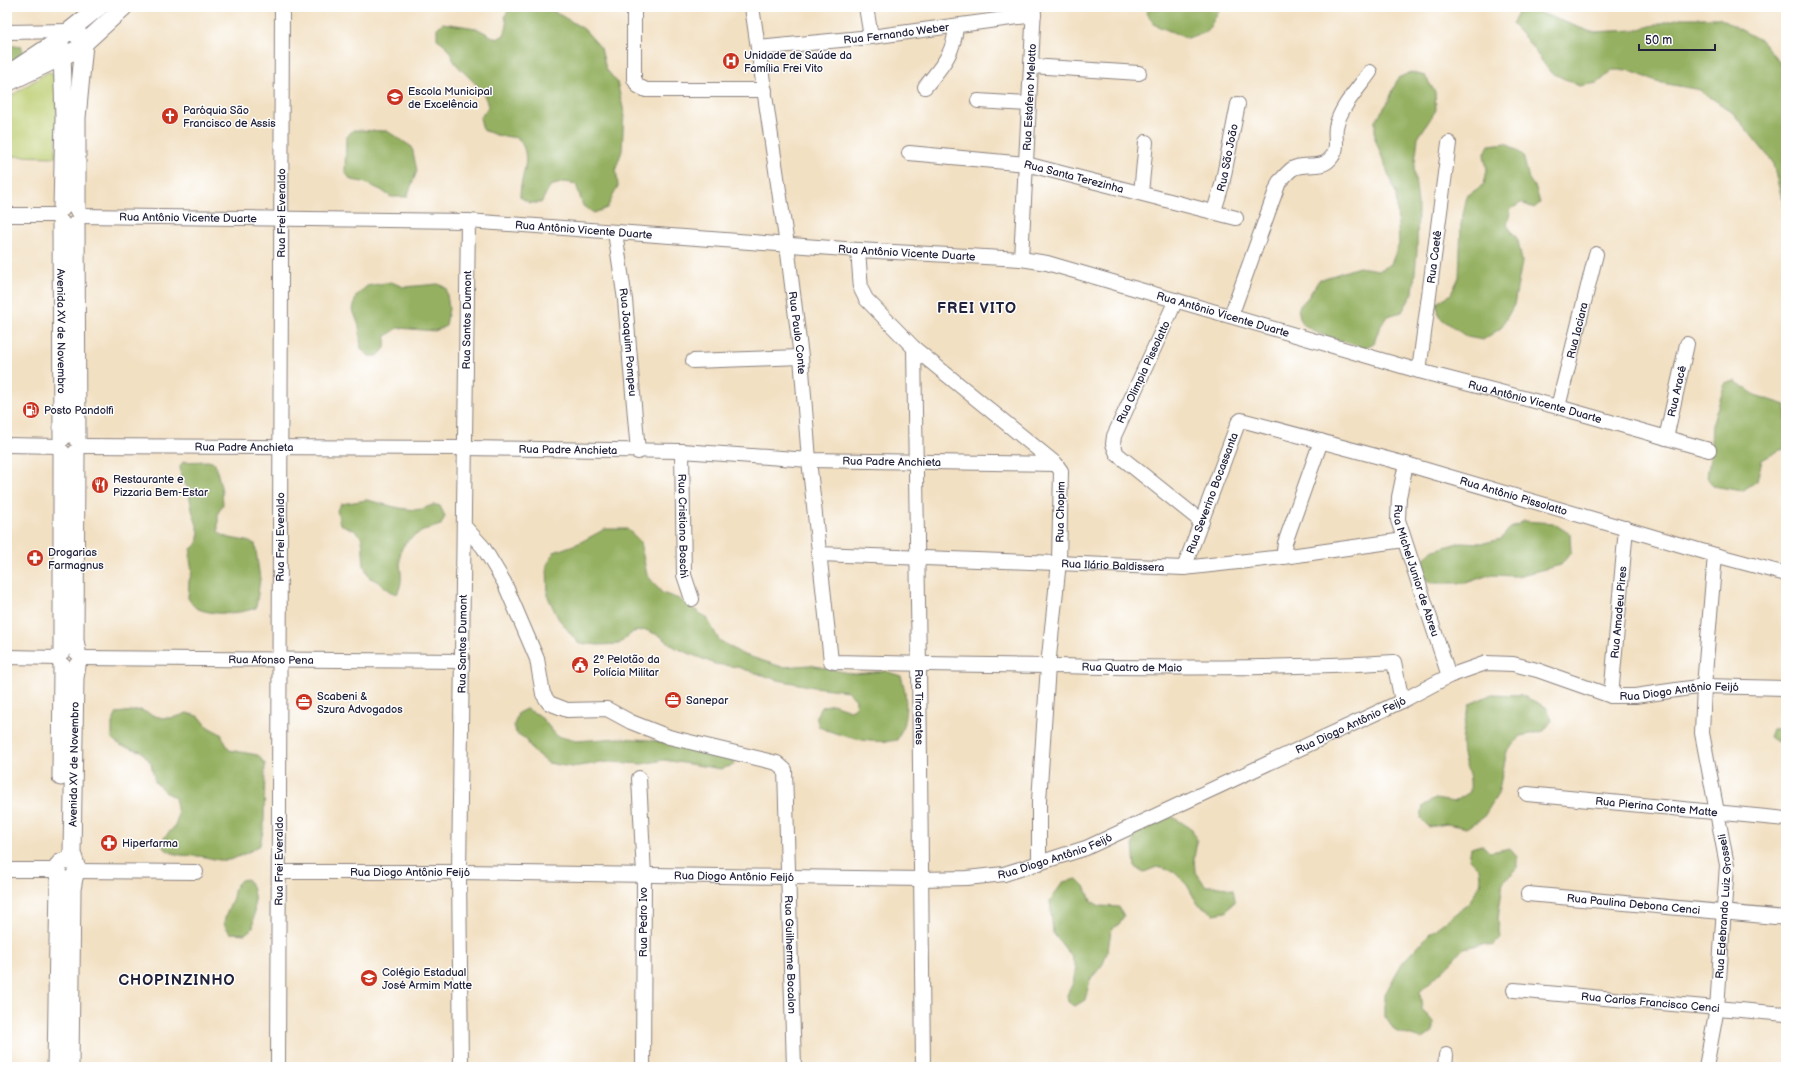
<svg xmlns="http://www.w3.org/2000/svg" width="1793" height="1074" viewBox="0 0 1793 1074" font-family="'Balsamiq Sans',sans-serif">
	<style>
		.green { fill: #bbcc6e; stroke: #6e7754 }
		.forest { fill: #94b061; stroke: #5b694e }
		.lines { fill: none; stroke-linecap: round; stroke-linejoin: round }
		.minor-casing { stroke: #8a817e; stroke-width: 16 }
		.major-casing { stroke: #8a817e; stroke-width: 19 }
		.minor { stroke: #fff; stroke-width: 14 }
		.major { stroke: #fff; stroke-width: 17 }
		.labels { text-anchor: middle; stroke-width: 3; stroke-linejoin: round; paint-order: stroke }
		.street-label { font-size: 11px; fill: #22223b; stroke: #fff }
		.poi-label { font-size: 11px; fill: #22223b; stroke: #fff; text-anchor: start }
		.district-label { font-size: 15px; font-weight: bold; letter-spacing: 1px; fill: #22223b; stroke: #fff }
	</style>
	<rect width="100%" height="100%" fill="#fff"/>
	<filter id="ink" filterUnits="userSpaceOnUse"><feTurbulence type="fractalNoise" baseFrequency=".025" numOctaves="2"/><feDisplacementMap in="SourceGraphic" scale="8" xChannelSelector="R" yChannelSelector="G"/><feConvolveMatrix kernelMatrix="1 2 1 2 8 2 1 2 1" color-interpolation-filters="sRGB"/></filter>
	<filter id="wash" filterUnits="userSpaceOnUse"><feTurbulence type="fractalNoise" baseFrequency=".012" numOctaves="4" result="noise"/><feDisplacementMap in="SourceGraphic" scale="16" xChannelSelector="R" yChannelSelector="G"/><feGaussianBlur stdDeviation="0.9" result="paint"/><feColorMatrix in="noise" values="0 0 0 0 0 0 0 0 0 0 0 0 0 0 0 0 0 1.4 0 .05"/><feComposite in="paint" operator="in"/></filter>
	<g filter="url(#wash)">
		<rect width="100%" height="100%" fill="#f2e0c2"/>
		<path class="green" d="M48,72L52,73L55,79L57,121L56,157L9,156L11,96Z"/>
		<path class="forest" d="M510,7H538L550,9L584,29L601,48L606,69L617,82L624,112L622,151L616,168L618,186L607,208L594,213L583,206L576,184L565,182L550,186L541,203H529L520,197C520,174 534,158 518,138L496,135L483,130L480,118L488,107C485,88 469,79 457,65C447,53 454,50 437,39V28L443,23L476,28L497,39L504,35L507,26L505,16Z
			M1148,7H1221L1207,32L1187,38L1155,25L1146,13Z
			M1535,11L1591,32L1636,30L1680,18H1719L1762,41L1786,70V214L1772,161L1733,113L1700,90L1662,83L1627,70H1613L1598,83L1579,86L1550,72L1526,39L1512,24L1518,12Z
			M7,45L22,47L23,53L7,66Z
			M1411,72L1425,76L1435,92L1436,110L1418,138L1414,170L1418,204L1417,251L1413,293L1402,312L1387,316L1379,329L1374,343L1364,348L1317,333L1301,323L1298,308L1308,297L1319,280L1359,267L1379,270L1391,264L1399,244L1396,194L1375,139V121L1388,102L1398,78Z
			M353,130L387,131L412,147L417,171L407,197H391L381,190L363,182L351,180L345,172L346,138Z
			M1506,143L1523,155L1529,179L1536,189L1540,203L1534,208L1521,203L1511,209L1507,225L1518,240L1522,262L1514,305L1501,328L1483,340L1467,337L1439,317L1437,303L1451,294L1459,277L1461,224L1467,196L1484,184L1487,170L1484,155L1489,145Z
			M391,282L404,287L438,284L446,288L449,308L446,326L435,331L398,328L386,336L385,348L378,356H369L361,349L359,326L353,310L356,296L367,286Z
			M1735,381L1755,395L1786,405V449L1780,450L1762,460L1757,481L1742,491L1713,486L1707,477L1710,458L1712,425L1725,384Z
			M208,461L215,463L222,491L223,504L218,513V532C229,541 242,538 255,544L260,579L256,608C239,614 213,616 196,608C193,606 190,601 188,598L189,581L192,572L190,559L191,549L197,544L199,532L192,510L188,488L181,479L180,466L183,462Z
			M367,500C383,503 405,512 422,509C429,507 432,503 440,506L445,516L441,525C427,529 402,537 400,555C399,570 405,580 397,594C388,592 382,582 370,578L364,566L362,538L354,530L340,524L337,510L341,504Z
			M1524,521L1553,523L1570,534L1571,552L1561,565L1517,576L1489,575L1466,583H1432L1423,577V560L1431,551L1461,542L1484,543L1501,539L1509,529Z
			M605,529H627L640,541L647,575L662,593L679,599L707,618L719,640L742,654L782,667L810,665L854,674L885,671L901,676C908,697 908,721 897,740C872,745 843,737 819,727L816,716L821,707L833,704L850,710L855,708L856,700L848,691L814,687L778,680L737,667L715,664L676,648L660,636L646,630L633,632L619,644L599,645L578,643L558,618L548,597L547,565L554,552L579,543Z
			M1492,694L1521,695L1546,707L1552,720L1544,731L1521,736L1507,751L1498,794L1483,818L1466,828L1447,824L1429,827L1421,819L1423,806L1435,799L1454,802L1470,792C1471,774 1468,775 1464,759C1459,741 1465,721 1470,704Z
			M526,709L539,715L557,736L576,741L619,738L649,740L689,745L735,760L734,765L721,769L664,760L642,764L609,762L571,767L548,763L532,750L526,739L516,733L514,725L518,713Z
			M141,710C160,719 168,721 187,713L200,717L208,727L221,734L229,750L258,755L265,764L264,827L260,845C252,851 242,855 233,859C224,862 214,859 205,857C190,854 175,859 162,846C165,832 167,836 174,827C180,818 177,808 175,798L165,792L155,782L151,763L141,751L122,746L112,739V723L117,713Z
			M1786,728V749L1769,737L1772,729Z
			M1170,815L1192,829L1197,841L1194,858L1195,871L1206,886H1220L1233,890L1235,900L1226,912L1214,914L1197,903L1187,885L1173,871L1157,867L1144,872L1135,867L1133,844L1135,832Z
			M1481,845L1491,852L1510,848L1517,856V869L1503,882L1498,919L1500,939L1492,946L1483,944L1463,948C1451,965 1434,977 1420,992L1422,1009L1433,1022V1033L1421,1039L1395,1031L1385,1017V994L1402,963L1430,933L1468,904L1481,883L1479,869L1469,859L1471,848Z
			M247,879C258,891 254,912 253,928L245,934L230,933L224,924C225,915 228,911 231,903C236,892 231,890 241,880Z
			M1077,879L1086,888L1091,901L1100,906L1119,907L1124,916L1119,924L1111,930L1108,950L1103,964L1090,980L1085,1000L1075,1006L1068,1002L1067,995L1073,983L1076,968L1071,956L1053,933L1050,901L1063,882Z"/>
	</g>
	<g filter="url(#ink)">
		<g class="lines">
			<g class="minor-casing">
				<g id="minor">
					<path d="M634,7V79L638,86L646,90H765"/>
					<path id="s1" d="M752,7L787,245L801,357L809,460L831,661L835,662C906,664 978,665 1049,666C1165,668 1279,669 1394,662L1402,701"/>
					<path d="M866,7L871,37"/>
					<path d="M7,32L69,31"/>
					<path id="s2" d="M758,48L871,37L1034,15"/>
					<path d="M1031,66L1139,73"/>
					<path d="M925,87C942,66 954,54 956,26"/>
					<path d="M978,101L1029,104"/>
					<path id="s3" d="M909,153L1026,164L1236,218"/>
					<path d="M1141,193L1146,142"/>
					<path id="s4" d="M1214,211L1222,185L1238,104"/>
					<path d="M7,215H58"/>
					<path id="s5" d="M79,216L468,221L858,250L1021,259L1047,263L1419,371L1558,407L1709,450"/>
					<path id="s6" d="M615,232L625,300L638,452"/>
					<path d="M858,250L861,289L866,299L914,348L1056,464L1061,471L1059,562L1048,666L1039,801V864"/>
					<path id="s7" d="M1021,259L1034,7"/>
					<path d="M1176,300L1114,436L1113,444L1117,454L1202,522"/>
					<path d="M1231,316L1279,182C1283,178 1288,172 1292,169C1303,162 1321,170 1330,159C1340,149 1334,139 1336,127C1340,107 1359,88 1370,72"/>
					<path id="s8" d="M914,348L919,665L923,1067"/>
					<path d="M693,361L801,357"/>
					<path id="s9" d="M1419,371L1449,143"/>
					<path id="s10" d="M1558,407L1596,254"/>
					<path id="s11" d="M1666,438L1687,344"/>
					<path d="M7,445L59,446"/>
					<path id="s12" d="M80,446L465,448L682,451L809,460L1056,464"/>
					<path id="s13" d="M682,451L684,575L692,599"/>
					<path id="s14" d="M1406,464L1399,497L1398,520L1449,676"/>
					<path id="s15" d="M464,526L483,547L504,582L537,659L543,694L549,703L567,710L607,709L631,722L669,737L777,763L785,770L794,1067"/>
					<path id="s16" d="M819,554L1184,568L1283,557L1404,540"/>
					<path d="M1283,557L1285,543L1321,441"/>
					<path id="s17" d="M1184,568L1238,423L1241,420L1406,464L1715,555L1786,574"/>
					<path d="M7,657L59,658"/>
					<path id="s18" d="M80,658L462,661"/>
					<path id="s19" d="M1611,696L1626,528"/>
					<path d="M639,778L644,875L643,1067"/>
					<path id="s20" d="M1527,794L1786,819"/>
					<path d="M7,870H56"/>
					<path d="M77,871L196,872"/>
					<path id="s21" d="M279,872H459L921,879L967,878L1004,874L1086,848L1402,701L1449,676L1486,663L1513,664L1537,670L1611,696H1635L1704,686L1786,688"/>
					<path id="s22" d="M1528,894L1786,918"/>
					<path id="s23" d="M1514,990L1786,1014"/>
					<path id="s24" d="M278,1067L282,7"/>
					<path id="s25" d="M461,1067L459,872L468,221"/>
					<path d="M1445,1067L1446,1055"/>
					<path id="s26" d="M1706,1067L1717,1008L1727,865L1702,733L1704,686L1715,555"/>
				</g>
			</g>
			<g class="major-casing">
				<g id="major">
					<path d="M69,31L80,36L84,44L77,118V209"/>
					<path d="M59,39L62,52L64,118L62,208"/>
					<path d="M14,70L53,44L99,7"/>
					<path d="M7,83L78,49L124,7"/>
					<path id="s27" d="M61,223L62,438"/>
					<path d="M76,224L77,439"/>
					<path d="M62,453V651"/>
					<path d="M76,453L75,640L77,651"/>
					<path d="M61,777L62,666"/>
					<path id="s28" d="M75,863L67,860L60,863L56,870C58,878 63,881 70,880C81,873 75,863 72,853L75,678L77,666"/>
					<path d="M56,1067L59,878"/>
					<path d="M70,1067L72,889L74,878"/>
				</g>
			</g>
			<use href="#minor" class="minor"/>
			<use href="#major" class="major"/>
		</g>
	</g>
	<defs>
		<g id="hospital-disc" transform="scale(0.9)"><circle r="9.5" fill="#c8321e" stroke="#fff"/><path d="M-5-5h3v3.5h4V-5h3V5h-3V1.5h-4V5h-3Z" fill="#fff"/></g>
		<g id="school-disc" transform="scale(0.9)"><circle r="9.5" fill="#c8321e" stroke="#fff"/><path d="M0-5L7-2L0 1L-7-2ZM-4 1L0 2.5L4 1V4Q0 6-4 4Z" fill="#fff"/></g>
		<g id="church-disc" transform="scale(0.9)"><circle r="9.5" fill="#c8321e" stroke="#fff"/><path d="M-1.2-6h2.4v3.5h3.3v2.4h-3.3V6h-2.4V-.1h-3.3v-2.4h3.3Z" fill="#fff"/></g>
		<g id="fuel-disc" transform="scale(0.9)"><circle r="9.5" fill="#c8321e" stroke="#fff"/><path d="M-5.5-6h7V0h2V4h1.3V-2.5L3-4.5l.8-.8L6-3V5H2.5V1h-1V6h-7ZM-4.2-4.7v3.2H.2V-4.7Z" fill="#fff"/></g>
		<g id="restaurant-disc" transform="scale(0.9)"><circle r="9.5" fill="#c8321e" stroke="#fff"/><path d="M-5-6h1v4h1v-4h1v4h1v-4h1v5L-1.5 .5V6h-2V.5L-5-1ZM5-6V6H3V1.5H1.5Q1.5-4 5-6Z" fill="#fff"/></g>
		<g id="pharmacy-disc" transform="scale(0.9)"><circle r="9.5" fill="#c8321e" stroke="#fff"/><path d="M-2-6h4v4h4v4h-4v4h-4v-4h-4v-4h4Z" fill="#fff"/></g>
		<g id="civic-disc" transform="scale(0.9)"><circle r="9.5" fill="#c8321e" stroke="#fff"/><path d="M-.6-6.5H3V-4.5H.6V-3L4-1V1h2V6H-6V1h2V-1L-.6-3ZM-1.2 2.5V6h2.4V2.5Z" fill="#fff"/></g>
		<g id="office-disc" transform="scale(0.9)"><circle r="9.5" fill="#c8321e" stroke="#fff"/><path d="M-6-3h4V-5.5h4V-3h4V5H-6ZM-1-4.5V-3h2v-1.5ZM-6 0V1H6V0Z" fill="#fff"/></g>
	</defs>
	<g fill-rule="evenodd">
		<use href="#hospital-disc" x="731" y="61"/>
		<use href="#school-disc" x="395" y="97"/>
		<use href="#church-disc" x="170" y="116"/>
		<use href="#fuel-disc" x="31" y="410"/>
		<use href="#restaurant-disc" x="100" y="485"/>
		<use href="#pharmacy-disc" x="35" y="558"/>
		<use href="#civic-disc" x="580" y="665"/>
		<use href="#office-disc" x="673" y="700"/>
		<use href="#office-disc" x="304" y="702"/>
		<use href="#pharmacy-disc" x="109" y="843"/>
		<use href="#school-disc" x="369" y="978"/>
	</g>
	<g class="labels">
		<g class="street-label">
			<text dy="4" stroke="none"><textPath href="#s2" startOffset="139">Rua Fernando Weber</textPath></text>
			<text dy="4" stroke="none"><textPath href="#s7" startOffset="162">Rua Estafeno Melotto</textPath></text>
			<text dy="4" stroke="none"><textPath href="#s4" startOffset="55">Rua São João</textPath></text>
			<text dy="4" stroke="none"><textPath href="#s3" startOffset="167">Rua Santa Terezinha</textPath></text>
			<text dy="4" stroke="none"><textPath href="#s24" startOffset="854">Rua Frei Everaldo</textPath></text>
			<text dy="4" stroke="none"><textPath href="#s5" startOffset="109">Rua Antônio Vicente Duarte</textPath></text>
			<text dy="4" stroke="none"><textPath href="#s5" startOffset="505">Rua Antônio Vicente Duarte</textPath></text>
			<text dy="4" stroke="none"><textPath href="#s5" startOffset="829">Rua Antônio Vicente Duarte</textPath></text>
			<text dy="4" stroke="none"><textPath href="#s9" startOffset="115">Rua Caetê</textPath></text>
			<text dy="4" stroke="none"><textPath href="#s5" startOffset="1153">Rua Antônio Vicente Duarte</textPath></text>
			<text dy="4" stroke="none"><textPath href="#s25" startOffset="747">Rua Santos Dumont</textPath></text>
			<text dy="4" stroke="none"><textPath href="#s10" startOffset="79">Rua Iaciara</textPath></text>
			<text dy="4" stroke="none"><textPath href="#s27" startOffset="108">Avenida XV de Novembro</textPath></text>
			<text dy="4" stroke="none"><textPath href="#s1" startOffset="329">Rua Paulo Conte</textPath></text>
			<text dy="4" stroke="none"><textPath href="#s6" startOffset="111">Rua Joaquim Pompeu</textPath></text>
			<text transform="translate(1143 372) rotate(-65)" y="4">Rua Olimpia Pissolatto</text>
			<text dy="4" stroke="none"><textPath href="#s11" startOffset="48">Rua Aracê</textPath></text>
			<text dy="4" stroke="none"><textPath href="#s5" startOffset="1477">Rua Antônio Vicente Duarte</textPath></text>
			<text dy="4" stroke="none"><textPath href="#s12" startOffset="164">Rua Padre Anchieta</textPath></text>
			<text dy="4" stroke="none"><textPath href="#s12" startOffset="488">Rua Padre Anchieta</textPath></text>
			<text dy="4" stroke="none"><textPath href="#s12" startOffset="812">Rua Padre Anchieta</textPath></text>
			<text dy="4" stroke="none"><textPath href="#s17" startOffset="80">Rua Severino Bocassanta</textPath></text>
			<text dy="4" stroke="none"><textPath href="#s17" startOffset="442">Rua Antônio Pissolatto</textPath></text>
			<text transform="translate(1060 512) rotate(-89)" y="4">Rua Chopim</text>
			<text dy="4" stroke="none"><textPath href="#s13" startOffset="75">Rua Cristiano Boschi</textPath></text>
			<text dy="4" stroke="none"><textPath href="#s24" startOffset="530">Rua Frei Everaldo</textPath></text>
			<text dy="4" stroke="none"><textPath href="#s16" startOffset="294">Rua Ilário Baldissera</textPath></text>
			<text dy="4" stroke="none"><textPath href="#s14" startOffset="110">Rua Michel Junior de Abreu</textPath></text>
			<text dy="4" stroke="none"><textPath href="#s19" startOffset="84">Rua Amadeu Pires</textPath></text>
			<text dy="4" stroke="none"><textPath href="#s25" startOffset="423">Rua Santos Dumont</textPath></text>
			<text dy="4" stroke="none"><textPath href="#s18" startOffset="191">Rua Afonso Pena</textPath></text>
			<text dy="4" stroke="none"><textPath href="#s1" startOffset="960">Rua Quatro de Maio</textPath></text>
			<text dy="4" stroke="none"><textPath href="#s21" startOffset="1451">Rua Diogo Antônio Feijó</textPath></text>
			<text dy="4" stroke="none"><textPath href="#s8" startOffset="359">Rua Tiradentes</textPath></text>
			<text dy="4" stroke="none"><textPath href="#s21" startOffset="1103">Rua Diogo Antônio Feijó</textPath></text>
			<text dy="4" stroke="none"><textPath href="#s28" startOffset="162">Avenida XV de Novembro</textPath></text>
			<text dy="4" stroke="none"><textPath href="#s20" startOffset="130">Rua Pierina Conte Matte</textPath></text>
			<text dy="4" stroke="none"><textPath href="#s21" startOffset="779">Rua Diogo Antônio Feijó</textPath></text>
			<text dy="4" stroke="none"><textPath href="#s24" startOffset="206">Rua Frei Everaldo</textPath></text>
			<text dy="4" stroke="none"><textPath href="#s21" startOffset="131">Rua Diogo Antônio Feijó</textPath></text>
			<text dy="4" stroke="none"><textPath href="#s21" startOffset="455">Rua Diogo Antônio Feijó</textPath></text>
			<text dy="4" stroke="none"><textPath href="#s22" startOffset="106">Rua Paulina Debona Cenci</textPath></text>
			<text dy="4" stroke="none"><textPath href="#s26" startOffset="162">Rua Edebrando Luiz Grosseli</textPath></text>
			<text transform="translate(643 922) rotate(-90)" y="4">Rua Pedro Ivo</text>
			<text dy="4" stroke="none"><textPath href="#s15" startOffset="633">Rua Guilherme Bocalon</textPath></text>
			<text dy="4" stroke="none"><textPath href="#s23" startOffset="137">Rua Carlos Francisco Cenci</textPath></text>
		</g>
		<g class="poi-label">
			<text x="744" y="59">Unidade de Saúde da<tspan x="744" dy="13">Família Frei Vito</tspan></text>
			<text x="408" y="95">Escola Municipal<tspan x="408" dy="13">de Excelência</tspan></text>
			<text x="183" y="114">Paróquia São<tspan x="183" dy="13">Francisco de Assis</tspan></text>
			<text x="44" y="414">Posto Pandolfi</text>
			<text x="113" y="483">Restaurante e<tspan x="113" dy="13">Pizzaria Bem-Estar</tspan></text>
			<text x="48" y="556">Drogarias<tspan x="48" dy="13">Farmagnus</tspan></text>
			<text x="593" y="663">2º Pelotão da<tspan x="593" dy="13">Polícia Militar</tspan></text>
			<text x="317" y="700">Scabeni &amp;<tspan x="317" dy="13">Szura Advogados</tspan></text>
			<text x="686" y="704">Sanepar</text>
			<text x="122" y="847">Hiperfarma</text>
			<text x="382" y="976">Colégio Estadual<tspan x="382" dy="13">José Armim Matte</tspan></text>
		</g>
		<g class="district-label">
			<text x="977" y="313">FREI VITO</text>
			<text x="177" y="985">CHOPINZINHO</text>
		</g>
	</g>
	<rect width="1793" height="1074" fill="none" stroke="#fff" stroke-width="24"/>
	<path d="M1639 44v6h76v-6" fill="none" stroke="#22223b" stroke-width="2"/>
	<text x="1645" y="44" font-size="12" fill="#22223b" stroke="#ffffff" stroke-width="3" paint-order="stroke">50 m</text>
</svg>
